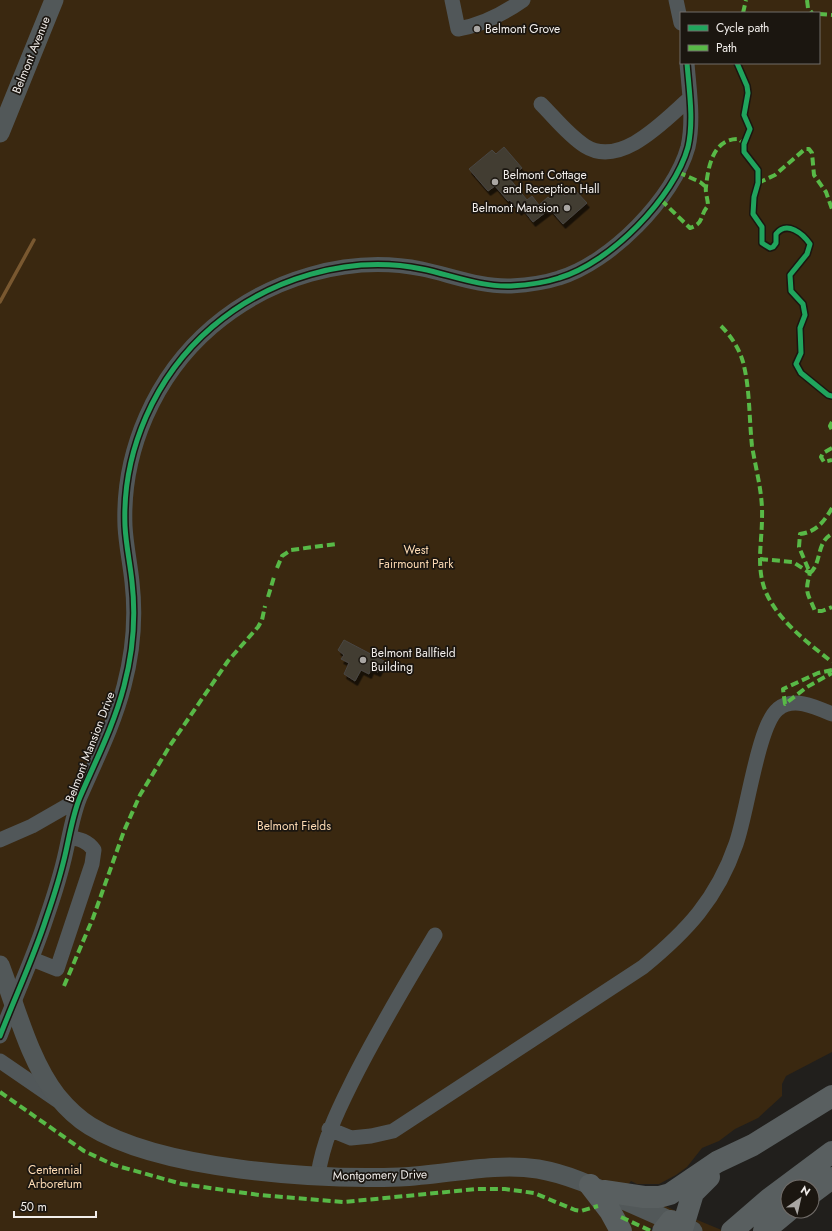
<svg xmlns="http://www.w3.org/2000/svg" width="832" height="1231" viewBox="0 0 832 1231" font-family="Jost,sans-serif">
	<style>
		.green { fill: #3a2810; fill-rule: evenodd }
		.lines { fill: none; stroke-linecap: round; stroke-linejoin: round }
		.stream { stroke: #795830; stroke-width: 3.5 }
		.building { fill: #433c32; stroke: #484643; filter: url(#shadow) }
		.minor { stroke: #515759; stroke-width: 15 }
		.major { stroke: #525859; stroke-width: 19 }
		.highway { stroke: #595f60; stroke-width: 22 }
		.quiet { stroke: #58b947; stroke-width: 4; stroke-dasharray: 8 4; stroke-linecap: butt }
		.cycleway-casing { stroke: #1b1610; stroke-width: 8 }
		.cycleway { stroke: #20a55d; stroke-width: 5 }
		.poi-dot { fill: #a9a6a3; stroke: #1b1610; stroke-width: 1.5 }
		.labels { text-anchor: middle; stroke-width: 3.5; stroke-linejoin: round; paint-order: stroke }
		.poi-label { font-size: 12px; fill: #f2eeeb; stroke: #1b1610; text-anchor: start }
		.street-label { font-size: 12px; fill: #f2eeeb; stroke: #1b1610 }
		.park-label { font-size: 12px; fill: #fcdab3; stroke: #1b1610 }
	</style>
	<defs>
		<filter id="shadow"><feDropShadow dx="2.5" dy="4.5" stdDeviation="0" flood-color="#0009"/></filter>
	</defs>
	<rect width="100%" height="100%" fill="#211f1c"/>
	<path class="green" d="M0,0H832V1052L786,1076L782,1084V1096L758,1118L735,1129L719,1141L702,1148L687,1167L676,1175L659,1184H637L631,1181L626,1187L678,1212L724,1231H663L650,1227L652,1231H0ZM681,13H819V63H681Z"/>
	<g class="lines">
		<path class="stream" d="M0,302L34,240"/>
	</g>
	<path class="building" d="M504,147L522,168L509,178L527,200L532,196L539,205L548,197L550,199L560,190L565,196L574,189L587,203L563,224L550,209L533,222L522,208L519,211L510,200L508,201L495,186L488,191L469,169L492,150L496,154Z
		M344,640L384,661L378,672L371,669L369,674L361,670L355,681L344,674L349,663L341,659L344,655L338,650Z"/>
	<g class="lines">
		<path class="minor" d="M452,0L458,29C482,25 503,14 523,0
			M676,0L681,23
			M541,104C555,118 568,135 585,146C621,169 666,119 690,98
			M0,840L32,826L79,799
			M32,959L57,969L92,864L94,850C88,841 79,839 69,837
			M0,1036C15,997 33,959 46,919C54,896 61,874 66,851C70,833 73,814 80,797C96,760 114,725 124,686C133,652 136,617 132,582C130,563 126,545 125,526C122,451 155,376 212,327C268,279 348,254 422,269C451,275 480,287 511,286C527,285 544,283 559,278C610,263 674,198 688,147C694,120 689,90 687,63
			M0,1061L57,1100
			M329,1129L351,1138L371,1136L393,1131L643,967C687,931 717,899 736,844C747,814 758,725 778,709C793,696 816,707 832,714
			M318,1175C323,1142 336,1114 351,1084C376,1033 406,984 435,935"/>
		<path class="major" d="M0,133L54,0
			M0,965C16,1007 29,1060 57,1096C66,1107 77,1118 90,1126C161,1170 317,1180 400,1177C446,1175 493,1162 538,1169C567,1174 593,1186 619,1198C644,1209 669,1220 693,1231"/>
		<path class="highway" d="M590,1185L610,1211L621,1231
			M604,1191L644,1197H659L670,1194L717,1162L753,1145L832,1096
			M812,1193L832,1178
			M683,1226L693,1193L709,1177
			M663,1231L671,1221
			M732,1231L769,1199L832,1152
			M764,1231L788,1211"/>
		<path class="quiet" d="M807,0L808,8L812,13
			M743,13L746,0
			M819,14L832,15
			M678,172L700,182L706,187
			M758,183L775,175L805,149H809L812,153L814,175L826,192L832,209
			M661,200L690,228C705,223 699,216 708,206C708,199 705,193 706,187C708,167 713,138 739,139L744,144
			M721,326C731,336 739,348 743,362C750,388 749,418 752,446C756,470 763,494 762,518C762,542 756,566 765,590C777,620 807,642 832,662
			M832,422L830,426L832,430
			M832,448L823,453L821,457L824,462L832,460
			M832,508C824,522 816,532 800,534L799,547L810,573C822,563 816,542 832,534
			M760,559L793,562L810,573C804,594 808,593 815,611H822L832,607
			M277,568L282,556L291,550L336,544
			M268,597L274,577
			M832,670L818,673L783,689L785,704L807,687L832,673
			M64,986L93,918L124,831L140,795L171,744L228,661L258,627L262,620L265,606
			M0,1092L84,1151L114,1165L182,1184L259,1195L344,1202L477,1189H505L534,1193L575,1210L581,1211L598,1206
			M621,1217L651,1231"/>
		<g class="cycleway-casing">
			<path id="cycleway" d="M737,63L747,86L748,93L744,115L750,129L744,144V152L758,170V183L754,197L753,214L762,227V243L770,248L773,247L776,243V234C787,220 803,234 810,244L807,254L790,275L791,291L803,304L805,315L800,328L801,353L796,364L801,373L828,395L832,396
				M0,1036C15,997 33,959 46,919C54,896 61,874 66,851C70,833 73,814 80,797C96,760 114,725 124,686C133,652 136,617 132,582C130,563 126,545 125,526C122,451 155,376 212,327C268,279 348,254 422,269C451,275 480,287 511,286C527,285 544,283 559,278C610,263 674,198 688,147C694,120 689,90 687,63"/>
		</g>
		<use href="#cycleway" class="cycleway"/>
	</g>
	<g class="poi-dot">
		<circle cx="477" cy="29" r="4"/>
		<circle cx="495" cy="182" r="4"/>
		<circle cx="567" cy="208" r="4"/>
		<circle cx="363" cy="660" r="4"/>
	</g>
	<g class="labels">
		<g class="poi-label">
			<text x="485" y="33">Belmont Grove</text>
			<text x="503" y="179">Belmont Cottage<tspan x="503" dy="14">and Reception Hall</tspan></text>
			<text x="559" y="212" text-anchor="end">Belmont Mansion</text>
			<text x="371" y="657">Belmont Ballfield<tspan x="371" dy="14">Building</tspan></text>
		</g>
		<g class="street-label">
			<text transform="translate(31 55) rotate(-68)" y="4">Belmont Avenue</text>
			<text transform="translate(90 747) rotate(-69)" y="4">Belmont Mansion Drive</text>
			<text transform="translate(380 1175) rotate(-1)" y="4">Montgomery Drive</text>
		</g>
		<g class="park-label">
			<text x="416" y="554">West<tspan x="416" dy="14">Fairmount Park</tspan></text>
			<text x="294" y="830">Belmont Fields</text>
			<text x="55" y="1174">Centennial<tspan x="55" dy="14">Arboretum</tspan></text>
		</g>
	</g>
	<rect x="680" y="12" width="140" height="52" fill="#1b1610" stroke="#716c68"/>
	<rect x="688" y="25" width="20" height="6" fill="#20a55d" stroke="#716c68"/>
	<text x="716" y="32" font-size="12" fill="#f2eeeb">Cycle path</text>
	<rect x="688" y="45" width="20" height="6" fill="#58b947" stroke="#716c68"/>
	<text x="716" y="52" font-size="12" fill="#f2eeeb">Path</text>
	<g transform="translate(800 1199) rotate(34)"><circle r="19" fill="#1b1610" stroke="#716c68"/>
	<path d="M0-3L7 15L0 10L-7 15Z" fill="#a9a6a3"/>
	<text y="-6" font-size="11" font-weight="bold" text-anchor="middle" fill="#f2eeeb">N</text>
	</g>
	<path d="M14 1211v6h82v-6" fill="none" stroke="#f2eeeb" stroke-width="2"/>
	<text x="20" y="1211" font-size="12" fill="#f2eeeb" stroke="#1b1610" stroke-width="3" paint-order="stroke">50 m</text>
</svg>
